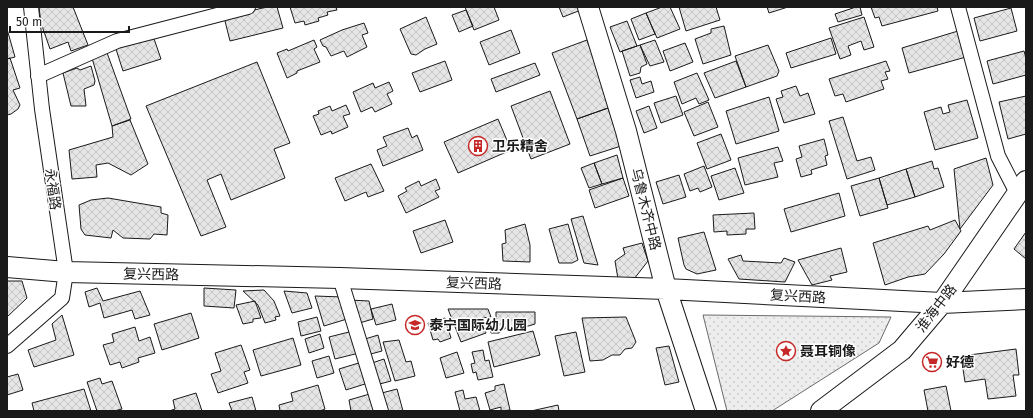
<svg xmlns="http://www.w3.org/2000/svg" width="1033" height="418" viewBox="0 0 1033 418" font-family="'Fira Sans','Noto Sans SC',sans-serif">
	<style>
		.park { fill: url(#park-dots); stroke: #6a6a6a }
		.building { fill: url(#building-cross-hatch); stroke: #1a1a1a }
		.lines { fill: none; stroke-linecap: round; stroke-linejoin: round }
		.street-casing { stroke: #1a1a1a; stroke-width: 16 }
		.secondary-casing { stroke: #1a1a1a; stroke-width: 22 }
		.street { stroke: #fff; stroke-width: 14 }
		.secondary { stroke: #fff; stroke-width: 20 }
		.labels { text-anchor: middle; stroke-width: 3; stroke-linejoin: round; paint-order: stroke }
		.poi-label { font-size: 14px; font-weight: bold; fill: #1a1a1a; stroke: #fff; text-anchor: start }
		.street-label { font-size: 14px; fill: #1a1a1a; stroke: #fff }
	</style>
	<defs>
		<pattern id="park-dots" width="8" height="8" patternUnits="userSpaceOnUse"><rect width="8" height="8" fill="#ededed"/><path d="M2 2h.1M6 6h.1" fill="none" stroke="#cbcbcb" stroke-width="1.8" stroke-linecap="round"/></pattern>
		<pattern id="building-cross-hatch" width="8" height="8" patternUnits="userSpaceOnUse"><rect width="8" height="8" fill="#e6e6e6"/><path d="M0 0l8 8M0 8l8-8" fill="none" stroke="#c5c5c5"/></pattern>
	</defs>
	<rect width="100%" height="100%" fill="#fff"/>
	<path class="park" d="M703,315L891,317L879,343L772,411H727Z"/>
	<path class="building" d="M39,7H73L88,45L71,51L68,42L50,49L41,23Z
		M267,7H277L283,28L230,41L224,17Z
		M290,7H336L337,10L327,12L328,15L318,18L319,21L305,25L304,21L295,23Z
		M465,7H494L499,20L474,30Z
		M559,7H580L581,10L563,17Z
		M662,7H670L680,29L657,38L646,13Z
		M679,7H716L720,20L686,31Z
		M767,7H788L769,13Z
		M856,7H860L862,15L838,22L835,14Z
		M871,7H937L938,11L882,26L879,17L875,18Z
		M1011,8L1017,31L980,41L974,18Z
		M466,10L473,26L459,32L452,15Z
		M646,13L655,34L639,40L631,19Z
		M426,17L437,44L425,49L416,55L411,54L400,29Z
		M864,17L874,47L864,50L861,41L848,46L851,55L840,59L829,28Z
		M627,21L637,46L620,52L610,27Z
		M364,23L368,33L362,35L367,47L347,57L344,51L331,56L326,47L323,46L320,40L342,30Z
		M724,26L731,55L703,64L695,39L711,33V29Z
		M7,29L15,57L7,59Z
		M511,30L520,53L489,65L480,42Z
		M958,31L966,57L909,73L902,48Z
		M152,33L161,59L123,71L115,46Z
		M831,38L836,54L791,68L786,53Z
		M314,40L317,47L314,49L320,62L297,71V73L287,78L277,53L287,49L288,51Z
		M587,40L611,107L577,119L552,53Z
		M655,40L664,62L650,66L640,45Z
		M685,43L693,62L670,71L663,51Z
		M640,45L647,64L641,67L640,73L630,76L622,51Z
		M768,45L779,71L777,76L746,87L735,56Z
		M106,50L131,119L112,126L92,58Z
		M1024,51L1026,58V75L993,84L987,61Z
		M10,58L20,88L13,90L20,105L18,109L11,114L7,115V59Z
		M445,61L452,80L420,92L412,73Z
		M736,61L746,87L715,98L704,73Z
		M886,61L890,71L885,72L888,79L881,81L884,89L846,102L843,94L835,96L829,79Z
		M257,62L290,143L274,149L285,178L231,200L221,174L207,180L226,227L201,236L146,106Z
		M535,63L540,75L496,92L491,79Z
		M91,66L95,81L94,85L84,89L86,106H71L63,73L77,68L80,70Z
		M697,73L709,100L699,104L696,98L682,104L674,82Z
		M640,77L642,84L651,81L654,92L636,98L630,80Z
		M389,82L393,91L387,94L392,104L375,112L372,107L361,112L353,92L373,83L375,88Z
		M796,86L800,96L808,93L815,114L784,123L776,99L783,97L781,91Z
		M550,91L570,144L531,159L511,106Z
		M676,96L683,115L661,123L654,103Z
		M1026,96V134L1008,139L999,102Z
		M769,97L779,131L736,144L726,111Z
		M967,100L978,138L935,150L924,112L941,107L943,114L950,112L948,105Z
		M708,102L718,127L694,136L684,112Z
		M346,105L350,114L343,116L348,127L332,134L331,131L321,135L313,116L319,114L318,111L330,106L332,111Z
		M649,106L657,128L644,133L636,111Z
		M608,108L621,146L590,156L577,119Z
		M843,117L857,161L871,157L875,170L847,179L829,121Z
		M498,119L511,150L458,173L444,142Z
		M130,120L148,164L131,175L108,163L96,165L97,177L72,179L69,150L113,137L112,126Z
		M408,128L412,138L417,135L423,150L383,166L377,150L387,146L383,137Z
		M721,134L731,160L707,169L697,143Z
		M824,139L828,155L825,156L827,165L811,170L812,174L801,177L796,159L802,157L799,146Z
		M778,147L783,161L774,163L778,177L745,185L738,158Z
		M617,155L623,178L602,184L594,163Z
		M986,158L993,185L960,229L954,169Z
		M932,161L934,169L938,168L944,187L915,197L906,169Z
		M594,163L602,184L589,188L581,168Z
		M371,164L384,191L368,197L366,192L345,201L335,178Z
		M704,166L712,187L700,192L698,188L690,191L684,174Z
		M735,168L744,193L719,200L711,176Z
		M906,169L915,197L887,205L879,178Z
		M679,175L686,197L663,204L656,182Z
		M623,178L629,196L595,208L589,190Z
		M879,178L888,208L860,216L851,186Z
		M436,179L440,189L435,191L439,197L406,213L398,196L407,191L405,188L419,181L421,186Z
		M839,193L845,216L791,232L784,209Z
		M108,198L161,207V213L168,215L167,235L154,234L150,239L123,238L113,230L111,238L85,235L81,229L79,205L91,200Z
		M754,213L755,229H746V234L727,235V231L714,232L713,215Z
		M583,216L598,265L584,263L571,219Z
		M445,220L453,242L421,253L413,231Z
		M955,220L961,231L944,254L925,274L908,277L885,285L873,243L928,226L930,230Z
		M525,224L530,245V262L503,261L502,244L506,243L505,230Z
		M568,224L578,260L572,263H559L549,229Z
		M704,232L716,270L697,274L686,269L684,265L678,238Z
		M1026,232V259L1014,249Z
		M642,243L648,261L634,279H618L615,261L625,254L623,248Z
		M841,248L847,272L830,276L832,280L812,285L798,260Z
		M741,255L743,261L781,263L784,258L795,262L785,282L739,279L728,259Z
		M7,281H22L27,298L7,317Z
		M97,288L103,301L140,291L150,315L135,319L132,310L104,318L100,303L89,307L85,292Z
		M204,288L236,290L234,308L204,306Z
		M264,290L274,301L280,316L275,317L276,320L265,323L258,305L243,291Z
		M284,291L307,293L312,308L292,313Z
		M315,296L342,297L347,319L324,326Z
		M349,300L369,301L373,319L356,324Z
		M255,301L261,318L253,319V322L243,324L236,305Z
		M392,304L396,320L376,325L371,309Z
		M448,309H488L491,317L482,318L486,333L461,342Z
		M496,312H535V324L525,327H507L499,333H491L490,325H496Z
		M191,313L199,338L162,350L154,324Z
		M62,315L74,355L34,367L28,350L56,340L52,324Z
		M317,317L321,331L301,336L298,322Z
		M626,317L636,342L632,348L625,349L620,355H612L603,360L590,361L582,318Z
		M445,318L451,338L440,342L438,339L433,340L428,323Z
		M135,327L139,341L150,337L155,353L138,358L139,362L122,368L120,362L110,365L103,345L114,342L112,334Z
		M353,331L359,353L335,359L329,337Z
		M533,331L540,355L494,367L488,342Z
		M576,332L585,372L564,376L555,336Z
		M320,334L324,348L309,353L305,339Z
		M378,335L382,351L367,355L362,340Z
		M293,338L301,365L261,376L253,350Z
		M399,340L406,362L411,361L415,376L395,381L383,342Z
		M241,345L250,370L244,372L248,383L218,393L211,374L221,371L215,353Z
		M669,346L679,382L665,385L656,348Z
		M1016,349L1019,375H1013L1016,396L988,399L985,379L965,382L961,356Z
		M483,350L485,361L489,360L493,377L478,380L476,372L473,373L471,364L475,363L472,352Z
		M457,352L464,373L446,378L440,358Z
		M329,356L334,373L317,378L312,361Z
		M384,359L391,381L376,385L369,364Z
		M362,362L368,383L346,390L339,369Z
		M18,374L23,390L7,395V377Z
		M100,378L102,384L112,381L122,409L114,411H97L87,382Z
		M504,384L510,410L501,411V407L490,410L485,393L495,390V386Z
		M318,385L325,409L320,411H280L279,405L293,401L291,393Z
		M946,386L951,411H928L924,390Z
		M84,389L91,411H34L32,403Z
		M397,389L403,411H383L378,394Z
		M463,390L465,399L476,397L480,411H460L455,392Z
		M196,393L202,411H169L175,409L173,400Z
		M373,393L378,411H351L349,400Z
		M252,397L256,411H232L229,403Z
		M558,405L559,411H531Z"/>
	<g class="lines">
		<g class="street-casing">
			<path id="street" d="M958,7L998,156L1017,193
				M38,76L117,41L248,7
				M340,278L381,411
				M7,346L62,298L66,272L42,109L31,7"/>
		</g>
		<g class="secondary-casing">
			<path id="secondary" d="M588,7L626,131L666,289L706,411
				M7,267L66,272L340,278L666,289L942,303L1026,299
				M821,411L902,350L942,303L1026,181"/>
		</g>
		<use href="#street" class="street"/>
		<use href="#secondary" class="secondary"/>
	</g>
	<defs>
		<g id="building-ring" transform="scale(1)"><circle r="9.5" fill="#fff" stroke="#c62828" stroke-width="1.5"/><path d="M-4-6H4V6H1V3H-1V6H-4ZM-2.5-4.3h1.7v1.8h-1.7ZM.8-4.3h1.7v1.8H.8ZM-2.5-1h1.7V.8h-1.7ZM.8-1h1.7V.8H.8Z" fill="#c62828"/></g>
		<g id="school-ring" transform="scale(1)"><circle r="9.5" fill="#fff" stroke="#c62828" stroke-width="1.5"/><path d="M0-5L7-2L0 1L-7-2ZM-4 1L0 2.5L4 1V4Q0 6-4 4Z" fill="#c62828"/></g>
		<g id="sight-ring" transform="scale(1)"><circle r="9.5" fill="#fff" stroke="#c62828" stroke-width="1.5"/><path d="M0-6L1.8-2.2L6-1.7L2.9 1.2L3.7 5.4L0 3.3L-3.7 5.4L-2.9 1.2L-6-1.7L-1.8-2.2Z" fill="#c62828"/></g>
		<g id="supermarket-ring" transform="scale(1)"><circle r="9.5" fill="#fff" stroke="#c62828" stroke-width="1.5"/><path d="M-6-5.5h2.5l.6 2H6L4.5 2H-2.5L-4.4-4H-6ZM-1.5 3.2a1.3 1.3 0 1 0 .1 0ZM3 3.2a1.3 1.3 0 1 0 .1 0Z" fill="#c62828"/></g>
	</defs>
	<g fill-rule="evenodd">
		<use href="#building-ring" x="478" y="146"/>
		<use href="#school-ring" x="415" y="325"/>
		<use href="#sight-ring" x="786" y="351"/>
		<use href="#supermarket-ring" x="932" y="362"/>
	</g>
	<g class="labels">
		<g class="poi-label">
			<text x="492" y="151">卫乐精舍</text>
			<text x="429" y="330">泰宁国际幼儿园</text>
			<text x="800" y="356">聂耳铜像</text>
			<text x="946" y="367">好德</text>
		</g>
		<g class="street-label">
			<text transform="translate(53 189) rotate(82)" y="5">永福路</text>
			<text transform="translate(646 209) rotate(76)" y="5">乌鲁木齐中路</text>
			<text transform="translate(151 274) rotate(1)" y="5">复兴西路</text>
			<text transform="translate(474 283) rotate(2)" y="5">复兴西路</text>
			<text transform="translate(798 296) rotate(3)" y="5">复兴西路</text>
			<text transform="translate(936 308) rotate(-52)" y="5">淮海中路</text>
		</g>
	</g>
	<rect width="1033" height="418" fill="none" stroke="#1a1a1a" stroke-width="16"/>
	<path d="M10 26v6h119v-6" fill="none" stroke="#1a1a1a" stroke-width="2"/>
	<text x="16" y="26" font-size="12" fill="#1a1a1a" stroke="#ffffff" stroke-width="3" paint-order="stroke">50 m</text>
</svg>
